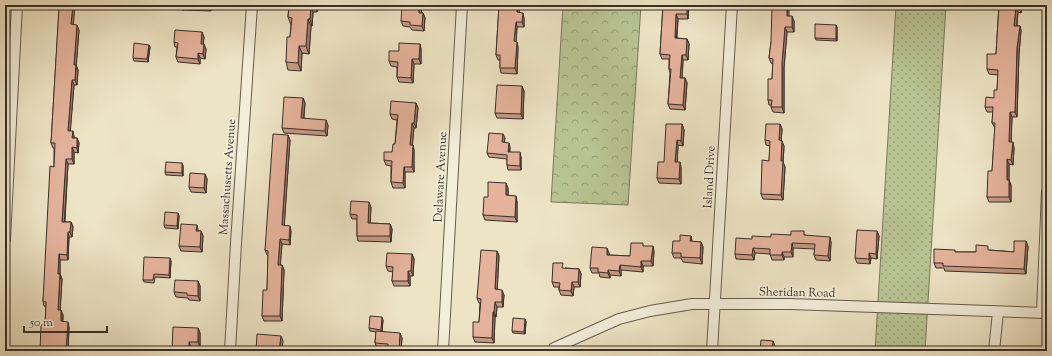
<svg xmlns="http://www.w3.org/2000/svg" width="1052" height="356" viewBox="0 0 1052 356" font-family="'Sorts Mill Goudy',serif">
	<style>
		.grass { fill: url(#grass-dots); stroke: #797a5c }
		.forest { fill: url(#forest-crowns); stroke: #797a5c }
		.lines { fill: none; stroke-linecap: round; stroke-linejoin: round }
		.street-casing { stroke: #665c4d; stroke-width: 12 }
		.street { stroke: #f3edd9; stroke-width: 10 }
		.wall { fill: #c59a86; stroke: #392f25 }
		.shaded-wall { fill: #a07d6d; stroke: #392f25 }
		.building { fill: #e5b39c; stroke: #392f25 }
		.labels { text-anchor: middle; stroke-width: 3.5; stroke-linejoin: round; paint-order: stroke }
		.street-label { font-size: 12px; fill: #392f25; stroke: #f3edd9 }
	</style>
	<defs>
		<pattern id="grass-dots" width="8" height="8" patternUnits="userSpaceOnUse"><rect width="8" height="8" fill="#b9c494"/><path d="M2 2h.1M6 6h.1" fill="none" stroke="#97a079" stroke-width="1.8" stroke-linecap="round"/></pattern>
		<pattern id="forest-crowns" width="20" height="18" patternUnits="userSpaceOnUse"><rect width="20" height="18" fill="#b9c494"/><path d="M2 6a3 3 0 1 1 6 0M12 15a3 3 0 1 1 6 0" fill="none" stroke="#97a079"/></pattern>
	</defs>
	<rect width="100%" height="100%" fill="#ede4c5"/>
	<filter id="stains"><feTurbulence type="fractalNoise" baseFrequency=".005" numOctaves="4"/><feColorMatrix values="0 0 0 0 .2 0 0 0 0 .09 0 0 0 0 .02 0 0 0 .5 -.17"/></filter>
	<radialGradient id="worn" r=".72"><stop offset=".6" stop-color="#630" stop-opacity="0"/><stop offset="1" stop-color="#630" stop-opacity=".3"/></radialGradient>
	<path class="grass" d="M896,5H946L925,351H875Z"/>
	<path class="forest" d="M563,5H641L628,205L551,202Z"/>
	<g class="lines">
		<g class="street-casing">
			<path id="street" d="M5,239L17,5
				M1042,312L1047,192
				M554,348L619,319L650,311L692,304H790L1047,313
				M230,351L236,243L252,5
				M443,351L462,5
				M712,351L732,5
				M994,351L998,312"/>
		</g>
		<use href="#street" class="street"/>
	</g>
	<path class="wall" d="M57,5L73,25L79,30L76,65L78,70L77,85H74L70,131L74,136V138H77L79,143L78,153L74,152V164H68L65,222H71L73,227L72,237H69L68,260H60V274L62,279L60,310L63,315V321L69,327L68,351H40L45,325L46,307L44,306L43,301L54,167V148H53L51,143L59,11L57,7Z
		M180,5H211V11L182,10Z
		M289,5H318L317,12H313L312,26H311L309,54L302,53L301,71L288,70L286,62L290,37L291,25L288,17Z
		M499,5H520L519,12L524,18V27H517L516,42L518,47L517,74L501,73L500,68V60H498L496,55Z
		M663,5H689L688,19H678L677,38L687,39L689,44L688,60H683L682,78H685L687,83L685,110L670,109L668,104L670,73L669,69V59H662L660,54Z
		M999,5H1022L1021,13L1018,12L1017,26H1020L1021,31L1019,53L1017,117H1012L1011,142L1014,148L1013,165L1009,164V180L1011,185V202H989L987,197L992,171L995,128L992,123L993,112H987L985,107L994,98L997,90L998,75L989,74L987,69L996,54Z
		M421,13H423L425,18L424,31L412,30L410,27L403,26L401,21Z
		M789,16L794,21V32H787L784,68V113L773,112L771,107L772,105H769L768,100L772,79L773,64L771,63L769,58L771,42Z
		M837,27V41L816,40L815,38Z
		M204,37L203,44L206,49L205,59L200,58V64L178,62L176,57L177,47H175L174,42Z
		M420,44L421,49V64H414L413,83L399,82L397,77V67L391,66L389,61L399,51Z
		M149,45L150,47L148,62L134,61L133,58Z
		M522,86L524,91L523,119L497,118L495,113Z
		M303,98L305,103L304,118L328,125L327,136L284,133L282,128Z
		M416,103L418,108L416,128H414L412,145L414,150V172H405V188H393L391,182V166L386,165L384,160L392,152L395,144L397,120L392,119L390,114Z
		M682,124L684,130L683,146L678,145L677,162L681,167V184L659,183L657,178L664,162Z
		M780,124L782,129L781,141L784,146L783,162L785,167L783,200L763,199L761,194L769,161L770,146L766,145L765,140Z
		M505,138L504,142L510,147V152L521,157V170H508L507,165V159L489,157L487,153Z
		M290,140L284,226L291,231L290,245L282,244L280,265H282L284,270L282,321H264L262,316L267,290L268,256L267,255L265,250Z
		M182,163L183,166V176L166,175L165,172Z
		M205,174L207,179L206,193L191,192L189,187Z
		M508,188V195L517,201V222L485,220L483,215L488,197Z
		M371,207L370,223L390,224L392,229L391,242L358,241L357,236V219H352L350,214Z
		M178,213L179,216L178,229L165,228L164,225Z
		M198,230V231H201L203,236L202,252L181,251L179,246Z
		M877,231L879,236L877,259L871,258L870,264L857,263L855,258Z
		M791,235H805L831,242L830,261L816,260L814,255L815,249L793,248V257H784V260H772L770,254L755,253L754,260L736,259L735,254L752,239Z
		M691,236L692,242H701L703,247L702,264L683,262L681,258H674L672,253L680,241Z
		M644,246L654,251L653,266H643V272L621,270V276L610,275V278L600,277L599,273H592L590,268L609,253V255L630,256Z
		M1028,246L1026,274L945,271L944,268H936L934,263L956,252H976L990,250L1014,252Z
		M497,251L499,256L497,289L504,295L503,307H497L496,317H495L494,343L475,342L473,337L479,322L480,303H479L477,298Z
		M412,254L414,259L413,276H410V286H394L392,281L393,272L388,271L386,266Z
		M171,261L170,278L155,277L154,283L144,282L143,280Z
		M565,268L579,269L581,274L580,287H574L573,296L561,295L559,290V287H554L552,282Z
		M198,281L200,286V301L189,300L188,298L176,297L174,292Z
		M525,319L526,322L525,334L513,333L512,331Z
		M383,320L382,331L402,338L401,351H388V349L377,348L375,343L376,332L370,331L369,328Z
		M198,328L200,333V347H191L172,351Z"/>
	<path class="shaded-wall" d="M73,5H75L73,29L71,24Z
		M209,5H211V11L209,6Z
		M311,5L313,12L312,26L310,19Z
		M315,5H318L317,12Z
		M419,5H422L421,18L419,13Z
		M517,5H520L519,17L517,12Z
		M687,5H689L688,19L687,14Z
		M787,5H789V21L787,16Z
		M1020,5H1022L1021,13L1019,8Z
		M1016,7L1018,12L1016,31L1014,26Z
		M423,13L425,18L424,31L422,26Z
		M523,13L524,18V27L522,22Z
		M676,14L678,19L676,43L675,38Z
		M792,16L794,21V32L792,27Z
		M308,19L311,26L309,54L306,46Z
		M516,22L517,27L516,46L514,41Z
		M77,25L79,30L76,70L74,65Z
		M836,25L837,27V41L836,39Z
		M1020,26L1021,31L1019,53L1017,117L1015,112L1017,48Z
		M785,27L787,32L784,68V113L782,107V63Z
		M202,32L204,37L203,49L201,44Z
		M687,39L689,44L688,60L686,55Z
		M517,42L518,47L517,74L515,68Z
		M204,44L206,49L205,59L203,54Z
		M420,44L421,49V64L419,59Z
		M149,45L150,47L148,62L147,59Z
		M299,46L302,53L301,71L298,63Z
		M198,53L200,58V64L198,59Z
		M682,55L683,60L682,83L680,78Z
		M412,59L414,64L413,83L411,78Z
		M76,65L78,70L77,85L75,80Z
		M685,78L687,83L685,110L683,105Z
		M72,80L74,85L70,136L68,131Z
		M522,86L524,91L523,119L521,114Z
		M303,98L305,103L303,123L301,118Z
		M416,103L418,108L416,128L414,123Z
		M1010,112L1012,117L1011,147L1009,142Z
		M326,120L328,125L327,136L325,131Z
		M412,123L414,128L412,150L410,145Z
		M682,124L684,130L683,146L681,141Z
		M780,124L782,129L781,146L779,140Z
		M73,131L74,136V143L72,138Z
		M503,134L505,138L504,146L502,142Z
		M288,135L290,140L284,230L282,225Z
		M77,138L79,143L78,153L77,148Z
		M677,140L678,145L677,167L675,162Z
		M782,141L784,146L783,162L785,167L783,200L781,195V161Z
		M1013,142L1014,148L1013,165L1011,160Z
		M509,143L510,147L509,157L508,152Z
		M413,145L414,150V172L412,167Z
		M72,147L74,152V164L72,159Z
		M520,152L521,157V170L520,166Z
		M66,159L68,164L64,227L62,222Z
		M1007,159L1009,164V185L1007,180Z
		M680,162L681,167V184L679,179Z
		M182,163L183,166V176L182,173Z
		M404,167L405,172V188L403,183Z
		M205,174L207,179L206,193L204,188Z
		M1009,180L1011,185V202L1009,197Z
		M506,183L508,188V200L506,195Z
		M516,196L517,201V222L515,217Z
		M369,202L371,207L370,228L368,223Z
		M178,213L179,216L178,229L177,226Z
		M71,222L73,227L72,237L70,232Z
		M390,224L392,229L391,242L390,236Z
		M197,225L198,230V236L196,231Z
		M290,226L291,231L290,245L289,240Z
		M201,231L203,236L202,252L200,247Z
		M877,231L879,236L877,259L876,254Z
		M68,232L69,237L68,260L67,255Z
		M691,236L692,241V246L690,241Z
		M830,237L831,242L830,261L828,256Z
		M280,239L282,244L280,270L278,265Z
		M1026,241L1028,246L1026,274L1024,269Z
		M701,242L703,247L702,264L700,258Z
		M792,243L793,248V257L791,252Z
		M653,246L654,251L653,266L651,261Z
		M607,248L609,253V260L607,255Z
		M753,248L755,253L754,260L752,255Z
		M497,251L499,256L497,294L495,289Z
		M782,252L784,257V260L782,255Z
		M869,253L871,258L870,264L869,259Z
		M59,254L60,260V279L58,274Z
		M412,254L414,259L413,276L411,271Z
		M170,258L171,261L170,278L169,275Z
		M641,261L643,266V272L641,267Z
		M282,265L284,270L282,321L280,316Z
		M620,265L621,270V276L619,271Z
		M579,269L581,274L580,287L578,282Z
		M608,270L610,275V278L608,273Z
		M408,271L410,276V286L408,281Z
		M60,274L62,279L60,315L58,310Z
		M198,281L200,286V301L198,296Z
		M572,282L574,287L573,296L571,291Z
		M502,290L504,295L503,307L502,302Z
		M495,302L497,307L496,317L494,312Z
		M61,310L63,315L62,326L61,321Z
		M493,312L495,317L494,343L492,338Z
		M382,317L383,320L382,332L381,330Z
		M525,319L526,322L525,334L524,332Z
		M68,322L69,327L68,351H66Z
		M198,328L200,333V347L198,342Z
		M400,333L402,338L401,351H399Z
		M281,336L283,341L282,351H279Z
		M773,341L775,346L774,351H772Z
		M189,342L191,347V351H189Z"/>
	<path class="building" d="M57,5H73L71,24L77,25L74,65H76L75,80H72L68,131H73L72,138H77V148L72,147V159H66L62,222H71L70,232H68L67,255L59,254L58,274H60L58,310H61V321L68,322L66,351H40L41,325H45L46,302L43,301L50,166L54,167L55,143H51L59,7H57Z
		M180,5H209V6Z
		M289,5H311L310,19H308L306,46H299L298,63L286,62L287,37H290L292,18L288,17Z
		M402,5H419V13H423L422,26L410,25V22L401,21Z
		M499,5H517V12L523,13L522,22H516L514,41L517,42L515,68H500V55H496Z
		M663,5H687V14H676L675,38L687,39L686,55H682L680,78H685L683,105L668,104L671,69H669L670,55L660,54Z
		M772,5H787V16H792V27H785L782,63V107H771L772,100H768V79H772L773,59L769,58L771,42Z
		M999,5H1020L1019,8L1016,7L1014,26H1020L1017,48L1015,112H1010L1009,142H1013L1011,160L1007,159V180H1009V197H987L988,171H992L995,123H992L993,107H985L986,97L994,98V90H997L998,70L987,69V54H996Z
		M815,24L836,25V39L815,38Z
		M175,30L202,32L201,44H204L203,54L198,53V59L176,57L178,43L174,42Z
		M134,43L149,45L147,59L133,58Z
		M399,43L420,44L419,59H412L411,78L397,77L398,62L389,61V51H399Z
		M497,85L522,86L521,114L495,113Z
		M284,97L303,98L301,118L326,120L325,131L282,128Z
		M391,101L416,103L414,123H412L410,145H413L412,167H404L403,183L391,182L392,161L384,160V152H392L393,144H395L398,115L390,114Z
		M666,124H682L681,141L677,140L675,162H680L679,179L657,178L658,162H664Z
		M766,124H780L779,140L782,141L781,161H783L781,195L761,194L762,160L769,161L770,141L765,140Z
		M489,133L503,134L502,142L509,143L508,152H520V166L507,165V155L487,153Z
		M273,134L288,135L282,225L290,226L289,240L280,239L278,265H282L280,316H262L263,290H267L268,251L265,250Z
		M166,162L182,163V173L165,172Z
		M190,173L205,174L204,188L189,187Z
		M488,182L506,183V195L516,196L515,217L483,215L484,197H488Z
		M351,201L369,202L368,223L390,224V236H357V215L350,214Z
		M165,212L178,213L177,226L164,225Z
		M181,224L197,225L196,231H201L200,247L179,246Z
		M857,230L877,231L876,254L869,253V259L855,258Z
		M791,231H804V235L830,237L828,256L814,255L815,244L792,243L791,252H782V255H770V249L753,248L752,255L735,254L736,238L752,239V236L771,237V234L791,235Z
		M680,235L691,236L690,241L701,242L700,258L681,257V253H672L673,241H680Z
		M1014,241H1026L1024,269L943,266V263H934V249L955,250V252H976V245L988,246V250L1014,252Z
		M631,243H643V246H653L651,261H641V267L620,265L619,271L608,270V273L598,272V268H590L592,247L607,248V255L630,256Z
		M481,250L497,251L495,289L502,290V302H495L494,312H493L492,338L473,337V322H479L481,299L477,298Z
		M387,253L412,254L411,271H408V281H392L393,267L386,266Z
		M144,257L170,258L169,275L154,274L153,280H143Z
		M553,263H563L562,268L579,269L578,282H572L571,291L559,290L560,283L552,282Z
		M175,280L198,281V296L187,295V293L174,292Z
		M370,316L382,317L381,330L369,328Z
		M513,318L525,319L524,332L512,331Z
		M173,327L198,328V342H189V351H172Z
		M376,331L400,333L399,351H388V344L375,343Z
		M257,334L281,336L279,351H256Z
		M761,340L773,341L772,351H760Z
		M933,350L947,351H933Z"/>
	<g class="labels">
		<g class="street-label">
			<text transform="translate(227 177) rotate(-86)" y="4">Massachusetts Avenue</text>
			<text transform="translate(440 177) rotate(-87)" y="4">Delaware Avenue</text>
			<text transform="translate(709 177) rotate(-87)" y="4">Island Drive</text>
			<text transform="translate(797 292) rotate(1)" y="4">Sheridan Road</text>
		</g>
	</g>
	<rect width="1052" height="356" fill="none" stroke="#ede4c5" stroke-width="20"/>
	<rect x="6" y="6" width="1040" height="344" fill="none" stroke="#392f25" stroke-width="2"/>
	<rect x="10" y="10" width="1032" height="336" fill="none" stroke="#392f25"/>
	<path d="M24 326v6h83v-6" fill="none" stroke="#392f25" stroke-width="2"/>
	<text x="30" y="326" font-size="12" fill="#392f25" stroke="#f3edd9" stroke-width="3" paint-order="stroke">50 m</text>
	<rect width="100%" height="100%" filter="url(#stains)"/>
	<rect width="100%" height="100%" fill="url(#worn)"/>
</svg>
